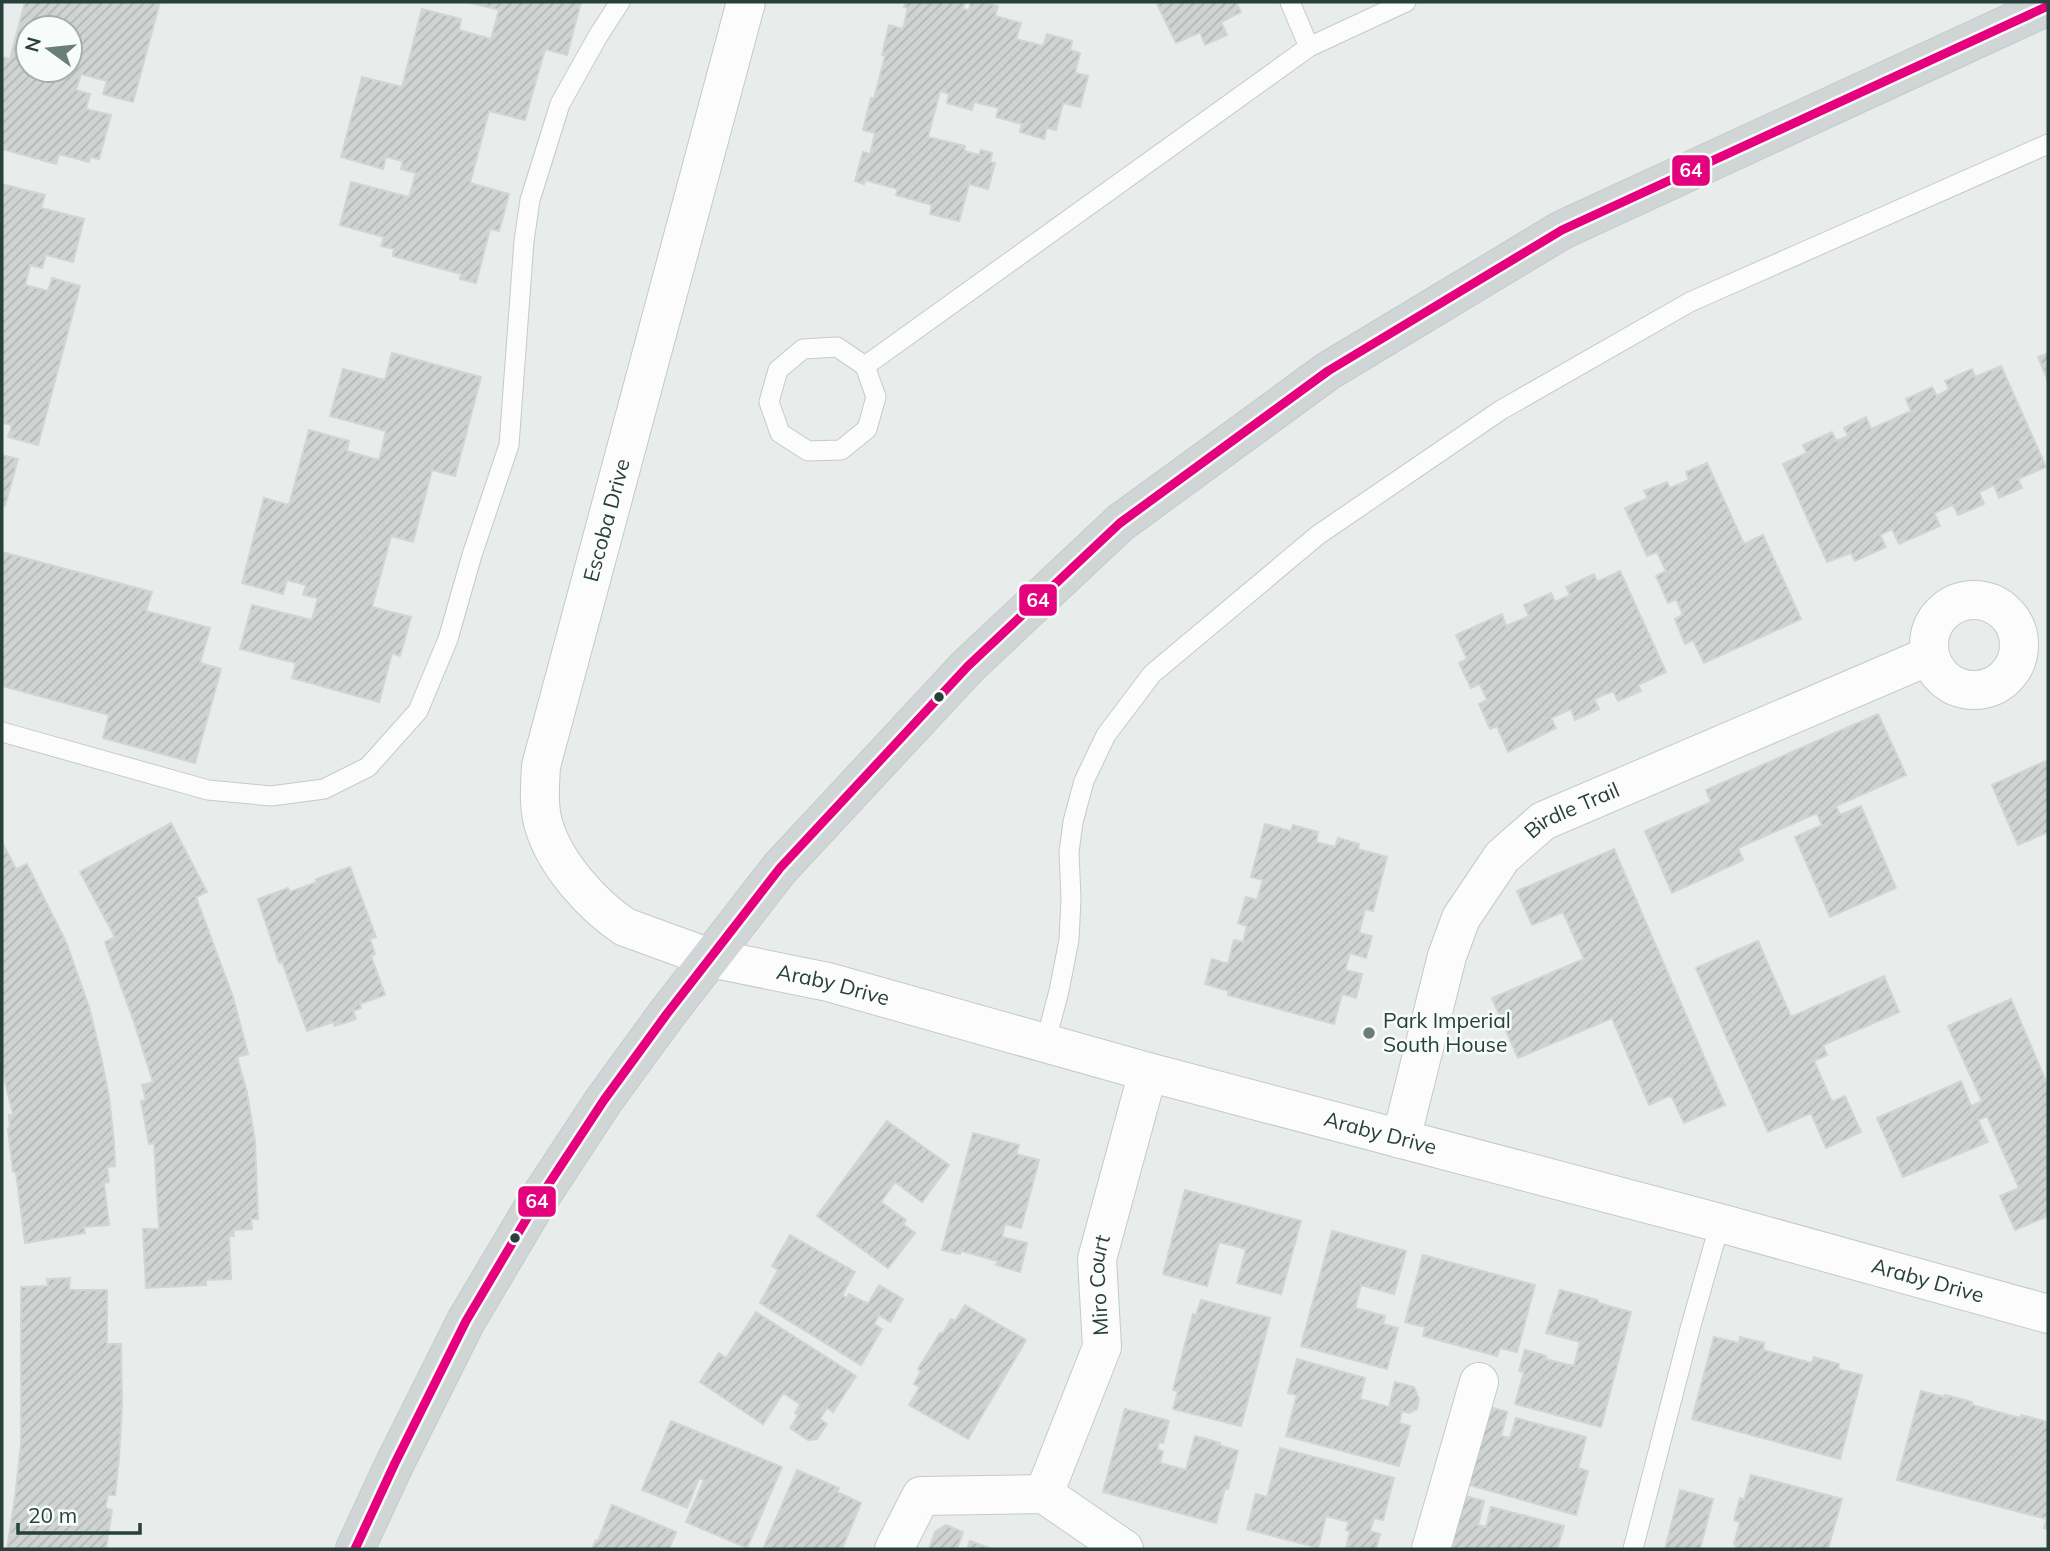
<svg xmlns="http://www.w3.org/2000/svg" width="2050" height="1551" viewBox="0 0 2050 1551" font-family="Mulish,sans-serif">
	<style>
		.building { fill: url(#building-hatch); stroke: #d1d6d4; stroke-width: 2; fill-rule: evenodd }
		.lines { fill: none; stroke-linecap: round; stroke-linejoin: round }
		.lane-casing { stroke: #c5cac8; stroke-width: 21 }
		.street-casing { stroke: #c5cac8; stroke-width: 40 }
		.secondary-casing { stroke: #c4cac8; stroke-width: 40 }
		.primary-casing { stroke: #c3cbc9; stroke-width: 40 }
		.lane { stroke: #fcfcfc; stroke-width: 19 }
		.street { stroke: #fcfcfc; stroke-width: 38 }
		.secondary { stroke: #fcfcfc; stroke-width: 38 }
		.primary { stroke: #d0d6d5; stroke-width: 38 }
		.bus-1-casing { stroke: #f7fbf9; stroke-width: 14 }
		.bus-1 { stroke: #e5007d; stroke-width: 9 }
		.bus-dot { fill: #26403b; stroke: #f7fbf9; stroke-width: 2.5 }
		.poi-dot { fill: #6a7d79; stroke: #f7fbf9; stroke-width: 2.5 }
		.labels { text-anchor: middle; stroke-width: 5; stroke-linejoin: round; paint-order: stroke }
		.street-label { font-size: 21px; fill: #26403b; stroke: #f7fbf9 }
		.poi-label { font-size: 21px; fill: #26403b; stroke: #f7fbf9; text-anchor: start }
		.line-badge { stroke: #f7fbf9; stroke-width: 2.5 }
		.badge-label { font-size: 19px; text-anchor: middle; font-weight: bold; fill: #fff }
	</style>
	<defs>
		<pattern id="building-hatch" width="6" height="6" patternUnits="userSpaceOnUse" patternTransform="scale(1.75)"><rect width="6" height="6" fill="#cfd4d2"/><path d="M-1 1l2-2M0 6l6-6M5 7l2-2" fill="none" stroke="#b2b7b5"/></pattern>
	</defs>
	<rect width="100%" height="100%" fill="#e8edeb"/>
	<path class="building" d="M25,2H160L133,102L103,94L107,81L81,74L76,90L90,94L86,109L111,115L99,159L90,157L89,162L59,154L56,164L2,149V57L10,59ZM28,28H70V70H28Z
		M467,2H581L567,55L545,49L525,120L489,111L470,183L509,194L499,231L490,229L476,283L460,279L461,274L393,256L394,249L381,246L384,237L340,225L351,182L409,197L416,173L401,169L403,161L386,157L383,169L341,157L362,77L402,87L422,9L461,19L459,30L491,39L499,10Z
		M906,2H965L963,9L969,10L971,2H983L998,6L995,16L1021,23L1016,39L1043,46L1047,34L1072,41L1070,50L1080,53L1075,73L1088,76L1080,107L1063,103L1056,130L1047,128L1044,139L1020,132L1022,124L996,117L999,108L974,102L972,110L947,103L949,94L940,91L928,137L965,146L964,151L979,155L981,150L992,153L990,162L995,163L988,189L969,184L959,221L930,214L932,205L896,195L898,189L865,180L864,184L855,181L863,152L870,154L875,133L863,130L871,98L874,99L885,56L882,55L889,25L903,29L908,8L904,7Z
		M1162,2H1236L1241,12L1221,22L1227,35L1205,45L1200,32L1176,43L1157,4Z
		M2,184L45,195L41,208L84,219L73,262L46,255L42,268L30,265L25,285L48,291L52,278L80,286L38,445L8,437L12,425L2,423Z
		M392,353L481,377L455,476L432,470L413,542L391,536L372,607L411,617L400,656L392,653L379,702L292,678L296,663L240,649L252,605L312,620L318,598L303,595L306,585L287,580L283,594L242,583L264,498L289,505L309,430L349,441L347,451L379,460L386,431L330,416L343,369L385,380Z
		M2048,353V381L2038,357Z
		M2001,366L2046,467L2018,479L2022,488L1999,498L1994,485L1979,492L1984,504L1958,515L1953,505L1934,513L1940,526L1899,544L1892,529L1880,535L1886,547L1855,561L1851,553L1827,562L1783,464L1807,453L1803,445L1832,432L1836,441L1848,436L1844,428L1866,417L1871,429L1911,411L1906,399L1932,387L1937,396L1949,389L1945,381L1972,369L1975,377Z
		M2,455L18,459L5,506L2,505Z
		M1707,463L1744,544L1763,535L1801,619L1704,663L1693,640L1685,644L1675,619L1683,615L1676,599L1668,603L1656,576L1666,571L1657,552L1647,556L1625,508L1648,498L1644,491L1667,482L1670,488L1689,480L1686,472Z
		M2,552L152,592L146,611L210,628L200,663L221,669L195,763L103,738L109,715L2,686Z
		M1620,571L1666,672L1638,685L1641,691L1618,701L1613,691L1594,699L1599,709L1575,720L1571,709L1551,718L1556,728L1508,752L1497,726L1490,729L1479,704L1487,700L1480,684L1471,688L1459,663L1467,659L1456,635L1502,614L1506,626L1529,616L1524,605L1551,593L1555,602L1570,595L1566,587L1594,574L1597,582Z
		M1878,714L1906,775L1836,806L1840,815L1861,806L1896,888L1830,917L1795,837L1822,825L1817,813L1738,848L1743,860L1672,893L1645,831L1711,802L1706,790Z
		M2048,760V832L2018,845L1992,785Z
		M171,823L207,892L196,897L233,997L248,1054L237,1057L247,1093L255,1141L258,1219H251L252,1229L233,1230L234,1236H229L231,1279L206,1280V1285L146,1288L143,1229H159L154,1143L149,1144L141,1101L146,1100L142,1085L153,1082L134,1022L105,942L115,937L80,872Z
		M1265,824L1291,831L1293,825L1318,832L1316,842L1335,847L1338,838L1359,844L1358,849L1387,857L1373,911L1365,909L1359,933L1372,936L1366,958L1350,953L1345,970L1362,974L1356,998L1342,994L1334,1024L1228,995L1229,991L1205,984L1212,959L1228,964L1234,940L1243,942L1247,926L1238,923L1246,897L1257,900L1263,880L1251,877Z
		M2,842L16,869L27,864L66,942L89,1007L100,1052L109,1097L114,1143L115,1166L107,1167L109,1182L104,1183L109,1225L84,1227L85,1233L25,1243L16,1172H13L8,1129L10,1128L9,1115H13L2,1069Z
		M1614,849L1725,1105L1684,1123L1671,1095L1649,1105L1612,1018L1518,1058L1492,998L1584,959L1563,912L1532,925L1517,891Z
		M350,867L376,937L370,939L375,954L371,956L385,995L360,1004L361,1008L353,1011L356,1019L335,1026L333,1022L307,1031L282,962L279,963L258,899L288,888L290,892L317,882L316,879Z
		M1758,941L1791,1017L1884,976L1899,1012L1823,1045L1827,1055L1814,1061L1832,1102L1845,1096L1861,1132L1826,1148L1811,1113L1768,1132L1696,968Z
		M2011,999L2048,1086V1216L2015,1230L2000,1196L2019,1188L1987,1116L1978,1120L1988,1142L1903,1177L1877,1118L1961,1081L1971,1106L1982,1101L1948,1026Z
		M887,1121L949,1165L922,1202L895,1182L881,1202L906,1220L903,1224L915,1233L888,1268L817,1216Z
		M973,1133L1019,1145L1016,1154L1039,1160L1021,1228L1005,1224L1002,1237L1027,1243L1020,1272L996,1265L998,1261L961,1251L960,1254L942,1250Z
		M1185,1190L1301,1221L1281,1294L1237,1283L1246,1249L1219,1242L1207,1286L1163,1274Z
		M1332,1231L1406,1251L1394,1294L1361,1285L1355,1308L1385,1316L1383,1324L1398,1328L1387,1369L1301,1346Z
		M790,1235L855,1272L842,1295L847,1298L849,1294L868,1304L879,1285L903,1299L890,1322L879,1315L874,1324L882,1329L861,1365L760,1303L778,1270L772,1266Z
		M1423,1255L1535,1285L1517,1352L1500,1348L1497,1356L1423,1336L1425,1327L1405,1322Z
		M70,1278L69,1290H107V1344H121L122,1404L119,1458L115,1495H108L105,1508L112,1510L106,1549H7L15,1497L21,1445V1287L48,1286L47,1279Z
		M1560,1290L1598,1300V1303L1631,1312L1601,1427L1515,1404L1524,1372L1519,1371L1525,1350L1546,1356L1545,1359L1574,1366L1580,1342L1546,1333Z
		M1201,1300L1270,1318L1241,1426L1173,1409L1178,1391L1173,1390L1193,1314L1196,1315Z
		M965,1305L1026,1340L968,1439L909,1405L920,1387L914,1384L921,1371L918,1369L940,1333H943L951,1319L955,1321Z
		M756,1312L856,1376L833,1412L827,1408L820,1419L827,1424L817,1439L808,1440L790,1428L798,1415L795,1413L800,1404L783,1393L763,1424L700,1382L719,1353L726,1358Z
		M1714,1337L1739,1343L1740,1337L1764,1343L1763,1350L1812,1363L1814,1357L1839,1364L1838,1369L1862,1375L1840,1459L1692,1419Z
		M1297,1359L1365,1378L1360,1399L1389,1407L1395,1382L1414,1387L1419,1399L1417,1409L1409,1413L1402,1411L1399,1423L1410,1426L1399,1466L1286,1436L1297,1395L1288,1393Z
		M1921,1391L1944,1397L1945,1395L1972,1402V1405L2020,1418L2021,1415L2048,1422V1529L2044,1528L2047,1519L1897,1480Z
		M1483,1405L1507,1412L1501,1436L1510,1438L1516,1418L1586,1437L1578,1468L1588,1471L1576,1515L1462,1483Z
		M1125,1409L1169,1421L1163,1443L1159,1442L1157,1450L1163,1451L1160,1463L1186,1470L1195,1436L1220,1443L1219,1445L1238,1451L1228,1489L1225,1488L1216,1523L1103,1492Z
		M671,1421L782,1467L747,1548L686,1522L704,1480L699,1478L687,1508L642,1490Z
		M1280,1448L1394,1478L1383,1520L1374,1518L1370,1531L1380,1534L1376,1549L1346,1548L1350,1531L1346,1530L1349,1522L1326,1516L1318,1548L1247,1529L1256,1494L1267,1497Z
		M797,1470L839,1488L837,1492L861,1503L842,1549H763Z
		M1751,1475L1842,1499L1828,1549H1735L1736,1545L1734,1544L1740,1522L1734,1520L1740,1498L1744,1500Z
		M1680,1490L1713,1499L1700,1549H1665Z
		M1458,1494L1484,1501L1478,1525L1486,1527L1491,1507L1564,1526L1557,1549H1444Z
		M612,1505L676,1532L669,1549H592L596,1540L598,1541Z
		M946,1525L963,1532L957,1549H929L935,1532Z
		M970,1541L992,1549H967Z"/>
	<g class="lines">
		<g class="lane-casing">
			<path id="lane" d="M1290,2L1309,47L1406,2
				M837,347L865,366L876,397L867,429L841,450L808,451L780,433L769,402L778,370L803,349Z
				M865,366L1309,47
				M2,732L208,790L271,796L324,789L368,767L418,711L448,639L472,555L509,445L524,241L530,200L560,104L598,36L620,2
				M1045,1044L1059,991L1069,940L1071,899L1069,852L1073,822L1084,781L1106,735L1152,674L1318,535L1501,410L1690,302L2048,144
				M1633,1549L1690,1329L1720,1223"/>
		</g>
		<g class="street-casing">
			<g id="street">
				<circle cx="1974" cy="645" r="45"/>
				<path id="s1" d="M710,958L828,982L1148,1072L1720,1223L2048,1314"/>
				<path id="s2" d="M1401,1139L1447,956L1461,918L1502,857L1543,821L1929,656"/>
				<path id="s3" d="M1044,1494L1102,1347L1097,1259L1148,1072"/>
				<path d="M894,1549L921,1496L1044,1494L1124,1549"/>
				<path d="M1431,1549L1479,1382"/>
			</g>
		</g>
		<g class="secondary-casing">
			<g id="secondary">
				<path id="s4" d="M710,958L625,927C593,906 555,864 544,826C538,807 540,786 541,766L746,2"/>
			</g>
		</g>
		<g class="primary-casing">
			<path id="primary" d="M355,1549L395,1463L466,1321L533,1208L604,1100L666,1015L780,868L968,666L1120,523L1328,371L1562,230L2048,6"/>
		</g>
		<use href="#lane" class="lane"/>
		<use href="#street" class="street"/>
		<use href="#secondary" class="secondary"/>
		<use href="#primary" class="primary"/>
		<g class="bus-1-casing">
			<path id="bus-1" d="M355,1549L395,1463L466,1321L533,1208L604,1100L666,1015L780,868L968,666L1120,523L1328,371L1562,230L2048,6"/>
		</g>
		<use href="#bus-1" class="bus-1"/>
	</g>
	<g class="bus-dot">
		<circle cx="939" cy="697" r="6"/>
		<circle cx="515" cy="1238" r="6"/>
	</g>
	<circle class="poi-dot" cx="1369" cy="1033" r="7"/>
	<g class="labels">
		<g class="street-label">
			<text dy="7" stroke="none"><textPath href="#s4" startOffset="537">Escoba Drive</textPath></text>
			<text dy="7" stroke="none"><textPath href="#s2" startOffset="388">Birdle Trail</textPath></text>
			<text dy="7" stroke="none"><textPath href="#s1" startOffset="126">Araby Drive</textPath></text>
			<text dy="7" stroke="none"><textPath href="#s1" startOffset="693">Araby Drive</textPath></text>
			<text dy="7" stroke="none"><textPath href="#s1" startOffset="1260">Araby Drive</textPath></text>
			<text dy="7" stroke="none"><textPath href="#s3" startOffset="220">Miro Court</textPath></text>
		</g>
		<g class="poi-label">
			<text x="1383" y="1028">Park Imperial<tspan x="1383" dy="24">South House</tspan></text>
		</g>
	</g>
	<g class="line-badge">
		<rect x="1671" y="154" width="40" height="33" rx="7" fill="#e5007d"/>
		<rect x="1018" y="583" width="40" height="34" rx="7" fill="#e5007d"/>
		<rect x="517" y="1185" width="40" height="33" rx="7" fill="#e5007d"/>
	</g>
	<g class="badge-label">
		<text x="1691" y="177">64</text>
		<text x="1038" y="607">64</text>
		<text x="537" y="1208">64</text>
	</g>
	<rect width="2050" height="1551" fill="none" stroke="#26403b" stroke-width="7"/>
	<g transform="translate(49 49) rotate(285)"><circle r="33" fill="#f7fbf9" stroke="#a3b0ad" stroke-width="2"/>
	<path d="M0-5L12 26L0 18L-12 26Z" fill="#6a7d79"/>
	<text y="-10" font-size="19" font-weight="bold" text-anchor="middle" fill="#26403b">N</text>
	</g>
	<path d="M18 1523v10h122v-10" fill="none" stroke="#26403b" stroke-width="3.5"/>
	<text x="28" y="1523" font-size="21" fill="#26403b" stroke="#f7fbf9" stroke-width="5" paint-order="stroke">20 m</text>
</svg>
